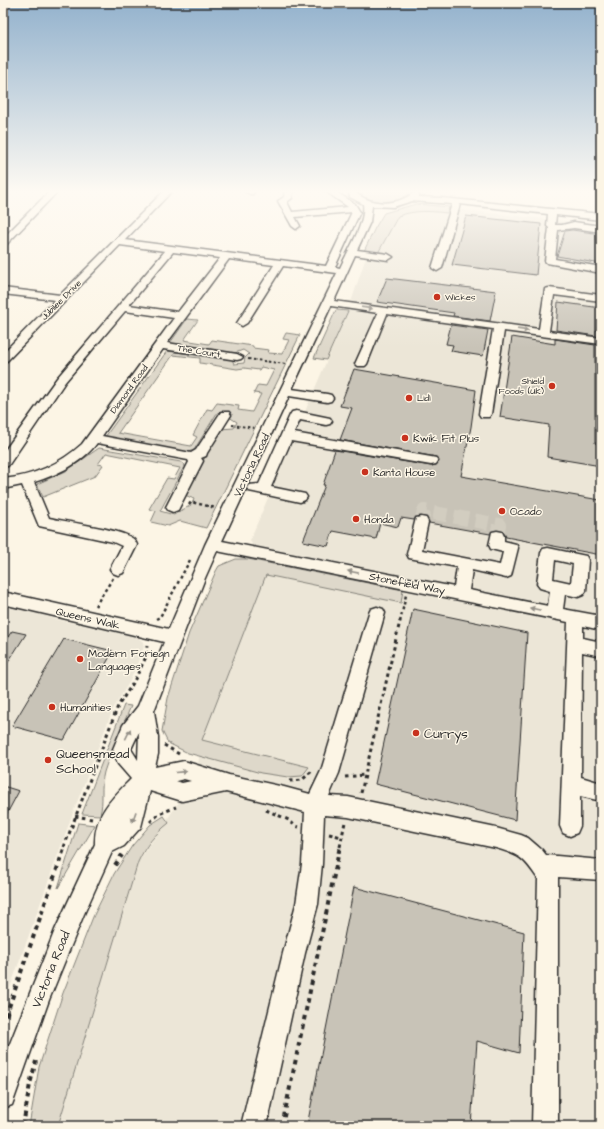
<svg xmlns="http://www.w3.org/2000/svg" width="604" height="1129" viewBox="0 0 604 1129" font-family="'Architects Daughter',sans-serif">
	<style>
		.built { fill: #ece6d7 }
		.green { fill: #ded8ca; stroke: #84827a; fill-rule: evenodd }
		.building { fill: #c8c3b7; stroke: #2b2b2b }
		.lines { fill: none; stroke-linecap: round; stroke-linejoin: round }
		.minor-tunnel { stroke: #d2cdc0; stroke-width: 14; stroke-dasharray: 14 7; stroke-linecap: butt }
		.minor-casing { stroke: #2b2b2b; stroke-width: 3 }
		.path-far3 { stroke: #2b2b2b; stroke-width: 2; stroke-dasharray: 2.5 2.5; stroke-linecap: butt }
		.path-far2 { stroke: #2b2b2b; stroke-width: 2.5; stroke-dasharray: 3 3; stroke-linecap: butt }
		.path-far1 { stroke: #2b2b2b; stroke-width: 3; stroke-dasharray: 3.5 3.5; stroke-linecap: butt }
		.path { stroke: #2b2b2b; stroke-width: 4; stroke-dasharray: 4.5 4.5; stroke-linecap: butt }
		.minor { fill: #fcf5e5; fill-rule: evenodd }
		.oneway { fill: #949088 }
		.poi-dot { fill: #c8321e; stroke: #fcf5e5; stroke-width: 1.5 }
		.labels { text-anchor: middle; stroke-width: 3; stroke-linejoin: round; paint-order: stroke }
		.far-poi-label { font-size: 9px; fill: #2b2b2b; stroke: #fcf5e5; text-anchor: start }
		.far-street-label { font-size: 9px; fill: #2b2b2b; stroke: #fcf5e5 }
		.poi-label { font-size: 11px; fill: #2b2b2b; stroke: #fcf5e5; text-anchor: start }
		.street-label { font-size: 11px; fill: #2b2b2b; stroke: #fcf5e5 }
		.near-poi-label { font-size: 13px; fill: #2b2b2b; stroke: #fcf5e5; text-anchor: start }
		.near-street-label { font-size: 13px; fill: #2b2b2b; stroke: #fcf5e5 }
	</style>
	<rect width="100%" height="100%" fill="#fcf5e5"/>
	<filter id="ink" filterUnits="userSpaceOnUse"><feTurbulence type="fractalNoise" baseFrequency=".025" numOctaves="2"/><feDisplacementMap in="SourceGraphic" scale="8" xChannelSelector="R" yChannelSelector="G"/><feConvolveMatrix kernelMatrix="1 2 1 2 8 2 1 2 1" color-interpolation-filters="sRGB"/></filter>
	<g filter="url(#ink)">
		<path class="built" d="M424,206L601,225V1126H58L138,862L196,777L202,740L266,574L250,540L348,311L366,257L387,219Z
			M3,604L28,610L55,619L130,635L139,638L143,642L144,647L130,681L113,709L74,810L3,1007Z"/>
		<path class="green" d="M359,190H409C412,206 361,206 359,190Z
			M416,204L449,207L447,213C429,211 415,210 398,216L378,253L364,251L375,228L384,213Z
			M336,310L348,311L326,360L314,358Z
			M187,319L198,320L184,340L209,344L212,340L253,346V348L269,350L268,353L282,354L289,340L283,339L286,333L300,335L206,528L180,521L168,526L151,522L156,511L149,509L167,478L174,479L180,468L106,453L98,464L103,465L95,476L43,497L37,484L66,471L99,448L181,462L185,465L160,511L174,515C182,508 191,509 194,499L185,495L220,429L234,428L237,422L229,417L230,414L217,413L194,450L188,452L105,437L167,351L232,359L234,364L244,363L245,358L249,354L243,350L235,353L170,343ZM173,355L200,358V363L237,369L244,368L259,370L261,367L274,370L266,386L258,385L254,393L261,394L252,412L238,410L239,406L217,403L212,410L207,409L193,435L197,437L191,446L118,433Z
			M236,559H248L403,590L401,603L266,575L202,740L309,767L302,776L288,777L261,773L188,753L168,743L162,731L168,698L189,633L216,571L219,566Z
			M124,705L131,706C122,728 111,750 104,772C100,787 104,801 100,815L82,814Z
			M164,816L169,823C155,834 146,845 138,862L58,1126H29L39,1067L63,993L93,917L114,874L132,846L150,825Z
			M78,823L95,825L58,888Z"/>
		<path class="building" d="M466,216L541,224L536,275L452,265Z
			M572,230L601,234V264L557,256L565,231Z
			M387,278L496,291L490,321L453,316L454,313L377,302Z
			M558,302L601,308V331L596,330V336L556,330Z
			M451,325L488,330L483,356L451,351L453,345L446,344Z
			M512,337L555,344V339L595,345V443L601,444V466L547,457L549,425L500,417Z
			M354,369L476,390L471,427L461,476L600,500L601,555L506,537L503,531L497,530L492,531L490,534L429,523L427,517L421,516L416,517L414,520L401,518L398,527L380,523L376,539L333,531L328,546L303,541L325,485H323L335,450L431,466L436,465L439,462L436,457L340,440L352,408L340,406Z
			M413,609L527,633L515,820L375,784Z
			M12,631L26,634L3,670V644Z
			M64,639L113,651L64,740L12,726Z
			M3,786L19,791L3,821Z
			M354,887L524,932L519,1053L477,1041L471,1126H307Z"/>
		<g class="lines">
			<path class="minor-tunnel" d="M421,522L424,511L499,525L497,536"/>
			<g class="minor-casing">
				<path id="minor" d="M51,190H59L6,245L3,246V238Z
					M165,190H173L125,240L326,266L352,212L295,217L300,226L296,229L292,226L278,201L284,197L285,190H293L292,198L287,202L292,212L348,207L324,190H333L355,204L360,212L335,267L340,268C348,250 366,223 363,204L350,197L348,190H356L357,194C373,205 395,206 412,194L413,190H419V197L442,198L601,214V220L556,215L555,225H562L574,222L601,226V232L574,228L558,230L555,259L601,267V273L547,263L545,261L549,228L547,226L548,214L460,204L442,268L437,271L432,268L452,204L412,201L393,207L372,206L370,222L357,250L388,254L393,257L388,260L355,255L334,301L539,329L545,289L549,288L601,295V301L554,295L549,331L601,338V344L504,331L491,414L489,417H481L479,414L493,329L387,314L367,364L365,366H357L355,364L378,313L331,306L292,389L327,394L331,395L333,398L331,401L327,402L289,396L222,541L454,587L457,567L409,558L407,554L416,518L421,517L426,518L428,522L422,550L500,565L503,552L491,549L489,545L492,532L497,531L502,532L504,536V541L516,544L518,548L511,576L506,578L472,570L469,590L548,606L550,591L540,588L537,584L541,553L543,549L548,548L586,556L588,560L586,591L583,595L578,597L565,594L563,609L601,616V630L583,626V638L601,642V656L582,652L581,777L601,783V801L580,796V826L577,833L570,836L563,833L560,826L568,622L217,551L205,578L154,711L158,737V754L155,767L184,761L229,775L284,787L310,794L321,771L369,613L371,609L377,607L383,609L385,613L339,773L329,796L348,797L496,828L521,835L528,838L542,850L546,855L601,860V880L558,877V1126H532L538,879C524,858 520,855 496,848L348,817L324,815L322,864L318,904L305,953L267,1126H241L283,953L296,904L302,864L305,812L226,792L182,801L150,791L141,827L124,846L112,852L84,914L49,1000L12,1105L3,1108V1061L55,930L95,844C94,815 112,798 131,779L118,764L113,749L123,725L138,706L164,642L3,604V592L169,629L205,545L337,273L283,266L247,323L242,326L237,323L274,265L229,259L167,343L237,354L243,357L241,359L237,360L163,349L102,436L191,453L196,450L221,412H229L231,415L207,453L206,456L201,458L203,461L178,510L173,512L168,510L166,507L189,462L188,460L97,443C82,463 57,475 34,482L49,518C67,522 119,529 132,538C134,539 136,542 137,545L123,573L118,575L113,573L110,569L122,546L113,542L39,526L22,485L3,489V479C33,476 60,464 82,444L174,318L125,311L65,382L8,466L3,467V453L57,378L165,251L120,245L7,361L3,362V353L55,300L3,294V288L60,295ZM173,252L220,258L178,312L129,305ZM555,560L573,564L571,583L553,579ZM139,732L138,760L131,749ZM184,779L191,781L182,783L176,781Z
					M247,190H255L253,194H250L246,192Z
					M296,411L330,418L332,421L330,424L326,425L300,420L294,433L431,457L436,458L438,461L436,464L431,465L291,441L271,487L305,494L307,497L305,500L300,502L249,491L247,488L249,485L259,484L290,415L292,412Z"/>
			</g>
			<path class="path-far3" d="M248,359L286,364
				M232,425L255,428"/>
			<path class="path-far2" d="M189,505L191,502L216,508
				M95,606L113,578
				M156,619L160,617L190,560
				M400,622L406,595"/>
			<path class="path-far1" d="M164,745L179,754
				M345,777L365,775
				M290,781L302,780L313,770
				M361,793L400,621
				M266,810L289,820L295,826L299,827
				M75,816L92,819
				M150,822L159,814L176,807
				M329,834L342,837
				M64,847L118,706L133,683L146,657L147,646
				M340,847L345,822"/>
			<path class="path" d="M115,865L122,855
				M3,1024L65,846
				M23,1126L30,1084L36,1061
				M282,1126L340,846"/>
			<use href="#minor" class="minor"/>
		</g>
		<defs><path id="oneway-solid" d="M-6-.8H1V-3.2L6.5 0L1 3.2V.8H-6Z"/></defs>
		<g class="oneway">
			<use href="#oneway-solid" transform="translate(367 308) rotate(8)"/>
			<use href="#oneway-solid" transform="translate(523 330) rotate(8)"/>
			<use href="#oneway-solid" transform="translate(353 572) rotate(-169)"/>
			<use href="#oneway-solid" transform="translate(535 609) rotate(-168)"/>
			<use href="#oneway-solid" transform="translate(128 734) rotate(-64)"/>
			<use href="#oneway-solid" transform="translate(181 772) rotate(-5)"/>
			<use href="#oneway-solid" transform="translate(134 817) rotate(110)"/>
		</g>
	</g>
	<linearGradient id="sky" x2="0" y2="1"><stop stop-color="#93b2cd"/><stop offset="0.55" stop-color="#fefaf3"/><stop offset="1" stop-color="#fefaf3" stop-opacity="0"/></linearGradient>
	<rect width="604" height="348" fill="url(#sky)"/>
	<g class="poi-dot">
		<circle cx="437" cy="297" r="4"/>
		<circle cx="552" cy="386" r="4"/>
		<circle cx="409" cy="398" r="4"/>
		<circle cx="405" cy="438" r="4"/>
		<circle cx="365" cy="472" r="4"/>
		<circle cx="502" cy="511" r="4"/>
		<circle cx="356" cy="519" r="4"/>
		<circle cx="80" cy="659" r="4"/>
		<circle cx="52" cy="707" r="4"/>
		<circle cx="416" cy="733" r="4"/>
		<circle cx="48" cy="760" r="4"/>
	</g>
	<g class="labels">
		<g class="far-poi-label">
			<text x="445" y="300">Wickes</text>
			<text x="544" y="384" text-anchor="end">Shield<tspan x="544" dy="10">Foods (UK)</tspan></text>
			<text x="417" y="401">Lidl</text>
		</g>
		<g class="far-street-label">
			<text transform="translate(61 300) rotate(-45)" y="3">Jubilee Drive</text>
			<text transform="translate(199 351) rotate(9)" y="3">The Court</text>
			<text transform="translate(129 389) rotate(-54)" y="3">Diamond Road</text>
		</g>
		<g class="poi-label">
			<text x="413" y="442">Kwik Fit Plus</text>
			<text x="373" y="476">Kanta House</text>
			<text x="510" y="515">Ocado</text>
			<text x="364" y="523">Honda</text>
			<text x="88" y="657">Modern Foriegn<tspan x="88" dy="13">Languages</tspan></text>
			<text x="60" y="711">Humanities</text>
		</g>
		<g class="street-label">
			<text transform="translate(251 465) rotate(-64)" y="4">Victoria Road</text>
			<text transform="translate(407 583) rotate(11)" y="4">Stonefield Way</text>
			<text transform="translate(88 618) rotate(13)" y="4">Queens Walk</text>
		</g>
		<g class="near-poi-label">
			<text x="424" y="738">Currys</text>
			<text x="56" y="758">Queensmead<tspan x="56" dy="15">School</tspan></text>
		</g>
		<g class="near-street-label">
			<text transform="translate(50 969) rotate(-68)" y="5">Victoria Road</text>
		</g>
	</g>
	<rect width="604" height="1129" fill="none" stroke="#fcf5e5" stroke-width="16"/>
	<rect x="8" y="8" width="588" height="1113" fill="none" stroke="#2b2b2b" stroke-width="1.5" filter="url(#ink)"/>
</svg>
